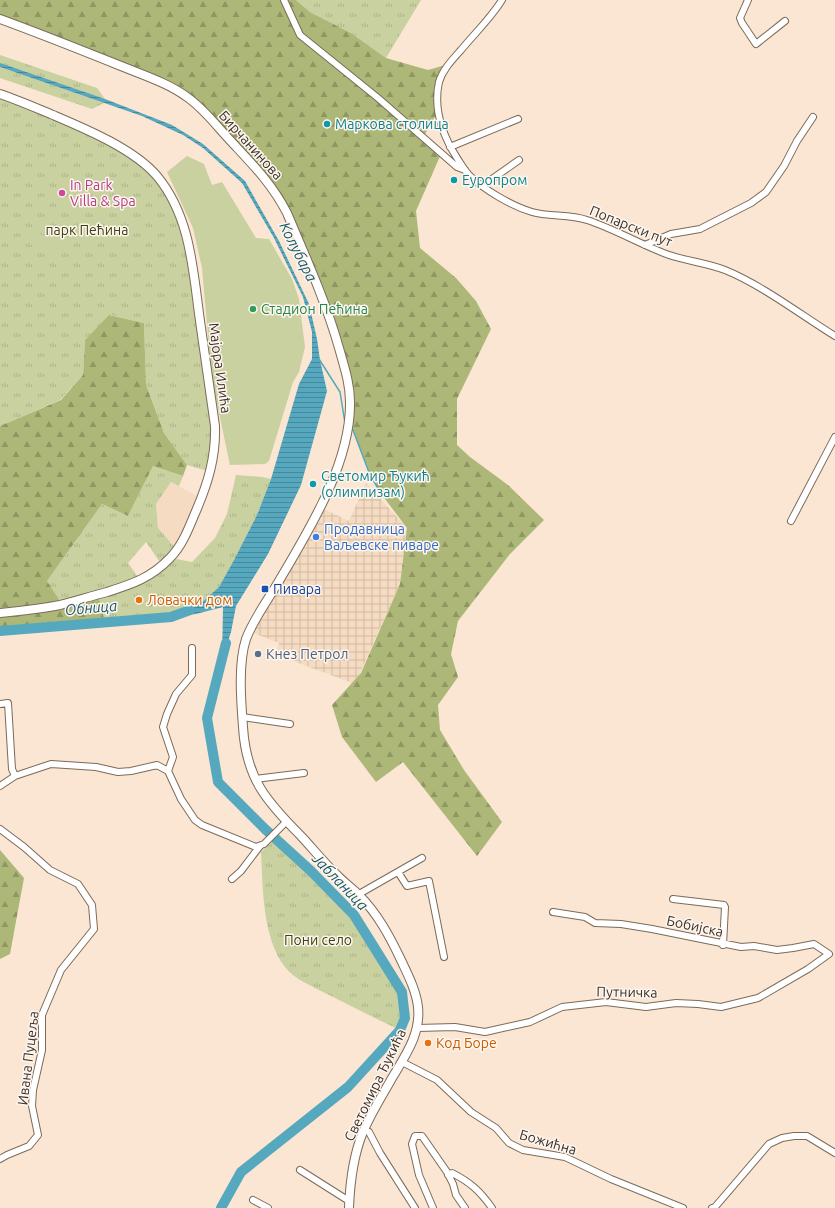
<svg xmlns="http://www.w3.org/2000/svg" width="835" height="1208" viewBox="0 0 835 1208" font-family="Ubuntu,sans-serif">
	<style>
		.built { fill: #f4dbc1 }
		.industrial { fill: url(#industrial-grid) }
		.grass { fill: url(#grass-tufts); fill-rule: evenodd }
		.forest { fill: url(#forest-firs) }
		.garden { fill: #c8d19f }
		.water { fill: url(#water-rules) }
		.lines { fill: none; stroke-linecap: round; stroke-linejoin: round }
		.stream { stroke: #55a8bd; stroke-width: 1.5 }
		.river { stroke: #55a8bd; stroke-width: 10 }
		.minor-casing { stroke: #7c6b59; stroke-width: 8 }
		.major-casing { stroke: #7c6b59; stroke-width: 10 }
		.minor { stroke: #fff; stroke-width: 6 }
		.major { stroke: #fff; stroke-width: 8 }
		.culture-dot { fill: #0f9aa8; stroke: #fef6ee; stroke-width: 1.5 }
		.hotel-dot { fill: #d1479c; stroke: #fef6ee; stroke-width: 1.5 }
		.leisure-dot { fill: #2e9e5b; stroke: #fef6ee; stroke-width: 1.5 }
		.shop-dot { fill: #3f7fe0; stroke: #fef6ee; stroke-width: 1.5 }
		.transit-dot { fill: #1a4fb4; stroke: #fef6ee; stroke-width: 1.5 }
		.food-dot { fill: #e8710a; stroke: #fef6ee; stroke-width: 1.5 }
		.service-dot { fill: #5c6f8a; stroke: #fef6ee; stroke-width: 1.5 }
		.labels { text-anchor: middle; stroke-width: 3; stroke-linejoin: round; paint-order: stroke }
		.culture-label { font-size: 14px; fill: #0d838f; stroke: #fef6ee; text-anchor: start }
		.street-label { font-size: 14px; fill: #383028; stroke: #fef6ee }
		.hotel-label { font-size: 14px; fill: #b23c85; stroke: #fef6ee; text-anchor: start }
		.park-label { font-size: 14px; fill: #3c4312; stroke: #fef6ee }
		.leisure-label { font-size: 14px; fill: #27864d; stroke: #fef6ee; text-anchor: start }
		.shop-label { font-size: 14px; fill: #366cbe; stroke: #fef6ee; text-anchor: start }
		.transit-label { font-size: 14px; fill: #164399; stroke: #fef6ee; text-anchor: start }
		.food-label { font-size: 14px; fill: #c56008; stroke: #fef6ee; text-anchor: start }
		.service-label { font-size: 14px; fill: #4e5e75; stroke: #fef6ee; text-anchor: start }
		.water-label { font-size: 15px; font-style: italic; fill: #145969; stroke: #fef6ee }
	</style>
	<defs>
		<pattern id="industrial-grid" width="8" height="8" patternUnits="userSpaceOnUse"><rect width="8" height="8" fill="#f4dbc1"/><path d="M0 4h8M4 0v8" fill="none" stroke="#d2bca6"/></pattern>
		<pattern id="grass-tufts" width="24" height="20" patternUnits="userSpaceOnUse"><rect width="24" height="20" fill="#c8d19f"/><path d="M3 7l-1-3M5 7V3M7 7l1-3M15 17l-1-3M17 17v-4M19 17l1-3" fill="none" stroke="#adb489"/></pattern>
		<pattern id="forest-firs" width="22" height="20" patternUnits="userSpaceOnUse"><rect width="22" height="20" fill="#adb878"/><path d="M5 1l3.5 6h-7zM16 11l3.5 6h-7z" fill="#8e9662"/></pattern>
		<pattern id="water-rules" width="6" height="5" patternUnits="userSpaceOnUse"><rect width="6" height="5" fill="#55a8bd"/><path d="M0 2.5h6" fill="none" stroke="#47899a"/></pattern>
	</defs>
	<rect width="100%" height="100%" fill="#fae6d2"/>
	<path class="built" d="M171,482L202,499L177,550L158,528L156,504Z"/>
	<path class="industrial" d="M366,483L407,528L400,584L355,684L277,655L279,643L251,632L322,508L349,521Z"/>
	<path class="grass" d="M296,0H421L386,58L351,33L310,12Z
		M0,55L97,88L105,99L0,64Z
		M0,67L104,103L92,109L0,78Z
		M0,94L130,152L156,176L185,230L216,439L211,472L187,465L164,433L146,385L144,323L110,315L85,340L83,375L60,400L0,426Z
		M153,466L183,476L179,486L171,482L156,504L158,528L177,550L171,558L192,562L215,538L227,514L236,475L262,477L271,479L257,515L234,560L219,587L201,603L173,617L105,622L98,594L62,604L47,581L102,504L128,516ZM146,542L162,565L140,580L128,563Z
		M275,839L311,871L354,915L402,992L405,1018L400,1030C374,1018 349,1005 323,992C311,986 293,978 285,967C262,937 263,888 261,852Z"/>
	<path class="forest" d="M0,0H296L310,12L351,33L386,58L428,70L449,64L442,75L438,111L423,138L441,154L416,211L420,248L456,278L476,301L491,329L457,399V445L470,457L508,485L544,520L510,554L458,621L451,654L458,677L438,705L440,730L464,770L502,822L477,856L403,762L376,782L342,737L332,705L361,673L400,584L407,528L382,495L370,475L353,431L348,429L346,370L281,200L187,97L0,19Z
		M109,315L144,323L146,385L164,433L187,465L183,476L153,466L128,516L102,504L47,581L62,604L98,594L105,622L57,625L0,631V426L61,400L83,375L85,340Z
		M0,850L24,878L10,954L0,959Z"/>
	<path class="garden" d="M187,156L204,164L212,185L222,182L256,238L269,239L292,279L299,299L305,347L299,372L293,382L269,461L265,464L230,465L212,380L202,268L193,228L167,172Z
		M33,233L58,238L56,251L31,245Z"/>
	<path class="water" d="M0,63L105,99L172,125L203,144L245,181L279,241L309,304L317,339L320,360L327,391L301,485L268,554L236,606L231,632L222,659L223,607L196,614L173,617L201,603L219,587L234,560L257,515L271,479L299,384L312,359V332L303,297L274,238L242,183L203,148L183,135L142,116L0,67Z"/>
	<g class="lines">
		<path class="stream" d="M319,359L340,392L345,423
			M350,430H353L370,475L382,495"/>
		<path class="river" d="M0,631L171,617L190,610
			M221,1208L241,1172L348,1087L400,1030L405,1018L402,992L354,915L311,871L265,829L218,782L207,718L226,643"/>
		<g class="minor-casing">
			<path id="minor" d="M284,0L300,35L378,98L457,167L465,170
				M502,0C491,18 475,33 461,50C453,59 443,69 439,82C433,109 443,136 457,158C461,164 464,170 469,175C484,190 512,206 532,212C550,217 569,214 587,220C615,229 641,245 669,255C687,261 707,263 725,270C762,285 801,315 835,336
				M748,0L740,18L742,23L756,44L785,21
				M450,147L518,119
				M482,186L519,160
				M645,245L671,234L700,229L751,203L766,192L784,166L797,141L813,117
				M791,521L835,437
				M0,704L8,703L12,769L15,776
				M242,717L290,724
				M168,771L173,757L163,727L167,714L176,694L192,675V648
				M255,779L304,773
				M0,786L15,776L51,764L96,767L118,772L131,771L157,765L168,771L181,799L195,820L202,825L256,847L264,844L286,822
				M0,829L24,847L50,870L78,884L92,905L94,929L61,970L42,1015V1050L33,1090L32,1106L38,1135L29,1146L7,1155L0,1159
				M398,872L407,886L429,881L444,957
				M232,879L241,871L260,846
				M359,894L422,858
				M673,899L724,905L725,907L723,945
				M417,1028L455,1027L485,1032L530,1022L562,1007L606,1002L646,1007L676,1003L698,1004L721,1007L758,998L808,969L829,954L814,944L793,948L777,950L754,946L741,947L652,929L621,924L595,923L585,917L553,912
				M402,1062L437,1080L471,1112L496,1128L509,1143L523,1150L565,1157L611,1179L683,1208
				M364,1129L369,1132L380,1153L415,1208
				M300,1170L349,1201
				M448,1175L452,1173C470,1182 480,1191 492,1208
				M253,1200L268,1208
				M433,1208L419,1175L412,1144L415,1136H422L447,1172L453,1184L456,1195L465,1208
				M712,1208L715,1207L769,1144L782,1138L794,1136H807L835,1153"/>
		</g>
		<g class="major-casing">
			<path id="major" d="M0,19C41,34 81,50 121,66C143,75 168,83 187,97C203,108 215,124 228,138C251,163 271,182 287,213C306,258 326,302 339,348C344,366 350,383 350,402C351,463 309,530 279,581C268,600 254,618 246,639C238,663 241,701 243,727C246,778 266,801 301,836C314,850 325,864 339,877C345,883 353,889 359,895C378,914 390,937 401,960C408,975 416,990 418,1007C421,1034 405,1056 392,1078C382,1096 371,1113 363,1132C353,1156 350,1182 349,1208
				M0,94C18,100 36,108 53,115C86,129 134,149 157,176C191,217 193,271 200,321C205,356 210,391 215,426C216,457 208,483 196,511C189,527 183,545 170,558C151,578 132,584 107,592C91,596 76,601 60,605C40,609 20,611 0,613"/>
		</g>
		<use href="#minor" class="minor"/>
		<use href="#major" class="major"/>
	</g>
	<g class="culture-dot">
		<circle cx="327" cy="124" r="4"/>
		<circle cx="454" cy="180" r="4"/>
		<circle cx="313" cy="484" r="4"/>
	</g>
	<circle class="hotel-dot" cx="62" cy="193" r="4"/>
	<circle class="leisure-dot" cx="253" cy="309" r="4"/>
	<circle class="shop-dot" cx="316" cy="537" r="4"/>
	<rect class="transit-dot" x="261" y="585" width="8" height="8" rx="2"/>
	<g class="food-dot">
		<circle cx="139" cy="600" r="4"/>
		<circle cx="428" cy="1043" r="4"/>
	</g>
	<circle class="service-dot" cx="258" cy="654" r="4"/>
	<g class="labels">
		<g class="culture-label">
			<text x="335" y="129">Маркова столица</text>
			<text x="462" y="185">Еуропром</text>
			<text x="321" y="481">Светомир Ђукић<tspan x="321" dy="16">(олимпизам)</tspan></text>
		</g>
		<g class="street-label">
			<text transform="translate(251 145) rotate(48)" y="5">Бирчанинова</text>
			<text transform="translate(631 226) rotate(22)" y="5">Попарски пут</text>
			<text transform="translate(220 368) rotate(82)" y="5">Мајора Илића</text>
			<text transform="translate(695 926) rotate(12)" y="5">Бобијска</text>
			<text transform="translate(627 992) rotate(1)" y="5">Путничка</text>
			<text transform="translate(28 1058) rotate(-83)" y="5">Ивана Пуцеља</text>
			<text transform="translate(375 1085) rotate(-64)" y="5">Светомира Ђукића</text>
			<text transform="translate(548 1142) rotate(16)" y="5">Божићна</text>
		</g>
		<g class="hotel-label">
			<text x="70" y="190">In Park<tspan x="70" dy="16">Villa &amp; Spa</tspan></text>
		</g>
		<g class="park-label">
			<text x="87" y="235">парк Пећина</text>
			<text x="318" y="945">Пони село</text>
		</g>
		<g class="leisure-label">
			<text x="261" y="314">Стадион Пећина</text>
		</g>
		<g class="shop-label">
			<text x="324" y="534">Продавница<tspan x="324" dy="16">Ваљевске пиваре</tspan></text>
		</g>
		<g class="transit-label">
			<text x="273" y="594">Пивара</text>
		</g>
		<g class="food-label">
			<text x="147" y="605">Ловачки дом</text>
			<text x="436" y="1048">Код Боре</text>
		</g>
		<g class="service-label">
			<text x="266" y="659">Кнез Петрол</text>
		</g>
		<g class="water-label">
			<text transform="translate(298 252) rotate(63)" y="5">Колубара</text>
			<text transform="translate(91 608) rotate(-5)" y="5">Обница</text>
			<text transform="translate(340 882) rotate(46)" y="5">Јабланица</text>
		</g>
	</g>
</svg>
